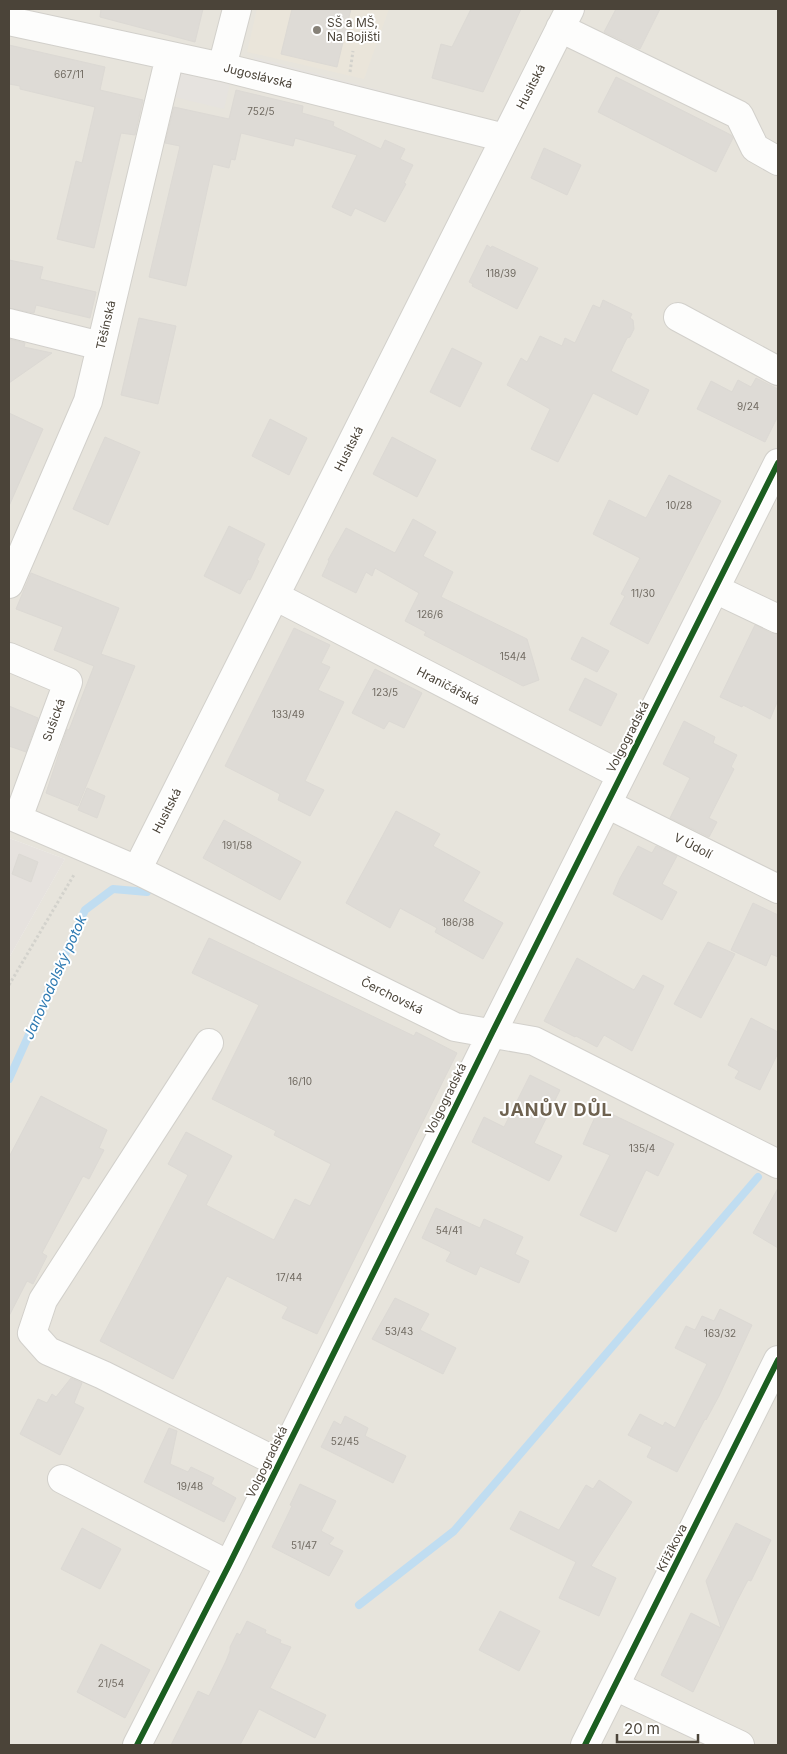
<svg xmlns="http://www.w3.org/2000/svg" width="787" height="1754" viewBox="0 0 787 1754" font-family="Inter,sans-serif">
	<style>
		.residential { fill: #e7e4dc }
		.industrial { fill: #e6e2de }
		.education { fill: #eae5da }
		.parking { fill: #e6e3df }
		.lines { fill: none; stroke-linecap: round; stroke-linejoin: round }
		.stream { stroke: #c0ddf1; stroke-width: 8 }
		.building { fill: #dedbd6; stroke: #dcd9d4 }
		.minor-casing { stroke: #d2d0cb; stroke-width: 30 }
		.path { stroke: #d3d2cc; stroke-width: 3; stroke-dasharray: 2.5 2.5; stroke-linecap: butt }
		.minor { stroke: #fdfdfc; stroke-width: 28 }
		.cycleway-casing { stroke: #fff; stroke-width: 9 }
		.cycleway { stroke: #1b5e20; stroke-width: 6 }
		.poi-dot { fill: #868178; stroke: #fff; stroke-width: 2 }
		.labels { text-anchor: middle; stroke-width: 4; stroke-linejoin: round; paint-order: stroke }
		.number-label { font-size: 10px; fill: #706a61 }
		.poi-label { font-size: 12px; fill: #4b4439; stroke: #fff; text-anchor: start }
		.street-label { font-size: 12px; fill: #4b4439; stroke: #fff }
		.water-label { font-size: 14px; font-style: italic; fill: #2e7ab2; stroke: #fff }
		.district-label { font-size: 18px; font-weight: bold; letter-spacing: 1px; fill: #6e6250; stroke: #fff }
	</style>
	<rect width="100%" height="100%" fill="#f4f2ee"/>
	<path class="residential" d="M9,9H778V1745H9V958L65,859L9,838Z"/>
	<path class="industrial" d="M9,838L65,859L9,958Z"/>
	<path class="education" d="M257,9H389L364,79L247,52Z"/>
	<path class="parking" d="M254,57L481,117L478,125L252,67Z
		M176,71L230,83L224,109L170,96Z"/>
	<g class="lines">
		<path class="stream" d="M9,1079L85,910L113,889L147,892
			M359,1605L454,1531L758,1177"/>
	</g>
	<path class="building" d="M101,9H203L195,42L100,17Z
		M292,9H351L337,67L281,54Z
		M471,9H521L483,92L432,78L441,44L452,47Z
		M616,9H660L640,49L604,32Z
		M9,45L105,67L100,90L143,100L135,135L121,133L94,248L57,239L76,161L82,163L95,107L20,89V86L9,84Z
		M616,77L731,135L733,138L716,172L598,112Z
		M236,90L303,106L302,113L334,122L333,126L381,149L385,140L405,149L400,159L413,165L404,183L406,184L385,222L355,208L351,216L332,207L357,155L295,138L293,146L241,133L235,160L231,159L229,168L213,164L186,286L149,277L180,146L165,143L174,107L229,119Z
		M544,148L581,165L567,195L531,178Z
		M487,245L491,248L492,246L538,268L517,309L472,286L473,284L469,282Z
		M9,260L43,267L40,279L96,292L90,318L36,305L34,313L9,308Z
		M603,300L632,314L630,318L633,320L634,329L630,337L627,338L611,371L649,390L637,415L593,393L558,462L531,449L550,409L507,385L521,358L527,362L540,336L562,346L565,338L575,343L593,305L600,308Z
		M139,318L176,326L158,404L121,395Z
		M9,339L25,343L24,347L52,353L9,383Z
		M452,348L482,363L460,407L430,392Z
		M756,378L778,389V416L765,442L697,409L711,381L732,392L738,380L751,387Z
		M9,413L43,429L9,506Z
		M270,419L307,438L289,475L252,456Z
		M105,437L140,452L108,525L73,509Z
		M392,437L436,460L417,497L373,474Z
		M669,475L721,501L648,644L610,624L625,596L621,594L640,558L593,534L609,500L646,518Z
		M413,519L436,532L423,556L453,572L441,597L527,639L539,680L523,686L424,635L426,632L405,621L419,593L375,568L372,576L366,572L356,593L322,576L329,561L328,560L346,528L395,553Z
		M229,526L265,544L257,560L259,561L250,580L248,579L240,594L204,576Z
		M31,573L119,608L101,654L135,666L78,806L46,793L67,729L69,730L94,666L54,650L63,627L16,609Z
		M755,625L771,633L778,634V700L770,719L743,705L742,707L720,697Z
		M294,628L330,645L321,663L330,667L318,690L344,702L305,781L324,790L310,816L278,800L280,794L225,766Z
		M582,637L609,651L597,672L571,659Z
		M375,669L422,693L404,728L389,721L384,729L352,713Z
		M585,678L617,694L601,726L569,710Z
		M9,706L38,718L26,752L9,746Z
		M684,721L715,737L713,743L737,755L731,767L734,769L709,818L717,822L709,837L670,818L690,778L663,764Z
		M87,788L105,796L97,818L78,810Z
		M396,811L440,834L433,846L480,872L463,901L503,923L483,959L435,932L437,928L400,908L390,928L346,903Z
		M224,820L301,862L280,900L203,858Z
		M638,846L652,853L656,846L677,856L662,884L677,892L662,920L613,894L620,878Z
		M19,854L38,862L31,882L12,874Z
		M753,903L778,915V957L771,954L766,966L731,950Z
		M209,938L414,1036L416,1032L457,1053L317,1334L282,1318L288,1307L227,1276L173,1379L100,1341L188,1175L168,1164L186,1132L232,1156L206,1205L274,1240L295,1199L310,1206L331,1164L274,1135L276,1131L212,1099L259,1005L192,973Z
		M708,942L735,954L701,1018L674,1004Z
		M577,958L634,990L643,975L664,986L632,1051L604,1035L597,1047L576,1036L575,1037L544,1021Z
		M751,1018L778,1032V1053L760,1090L735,1078L739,1071L728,1065Z
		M530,1075L560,1090L534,1143L562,1156L549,1181L472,1142L484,1117L504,1127Z
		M41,1096L107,1130L99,1148L104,1150L89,1179L83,1176L42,1253L47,1256L33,1284L27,1281L9,1316V1157Z
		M599,1108L674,1144L658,1176L646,1170L616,1232L580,1215L610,1155L583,1144Z
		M778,1188V1248L753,1233Z
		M436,1208L480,1228L484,1219L523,1237L515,1254L529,1261L519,1283L480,1266L476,1275L446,1261L451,1252L422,1238Z
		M395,1298L429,1314L420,1330L456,1348L443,1374L372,1339Z
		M720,1309L752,1325L719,1396L706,1420L705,1419L677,1472L647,1457L652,1447L628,1435L640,1414L663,1426L665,1422L675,1428L707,1364L675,1348L686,1326L695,1330L702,1316L714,1321Z
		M71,1378L82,1383L74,1403L84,1408L60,1455L20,1434L38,1399L47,1403L52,1394L56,1397Z
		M345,1416L368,1428L365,1436L406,1456L393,1483L321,1447L334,1421L341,1425Z
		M169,1428L177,1431L170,1464L188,1472L191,1467L214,1478L211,1484L236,1498L224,1522L144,1482Z
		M599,1480L632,1502L591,1566L616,1578L599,1616L559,1598L576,1562L510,1529L520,1511L559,1530L586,1485L593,1489Z
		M300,1484L336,1501L321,1531L334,1538L329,1544L343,1551L329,1576L272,1547L292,1506L290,1505Z
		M736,1523L771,1540L751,1581L748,1580L737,1601L693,1692L661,1675L691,1613L721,1628L706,1581Z
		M82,1528L121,1549L100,1589L61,1569Z
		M500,1611L540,1631L519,1671L479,1650Z
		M247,1621L266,1630L265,1633L281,1640L280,1643L291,1647L270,1688L326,1715L315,1738L259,1709L240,1745H171L198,1691L209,1696L226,1661L230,1651V1647L237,1633L240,1635Z
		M101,1644L150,1670L125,1718L77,1692Z"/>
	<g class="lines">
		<g class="minor-casing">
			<path id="minor" d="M9,21L222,67L505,138
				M560,28L739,115L755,148L778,161
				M222,67L237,9
				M678,317L778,371
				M9,323L101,346
				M9,584L88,401L170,56
				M715,589L778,619
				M275,596L621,775
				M9,657L68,682L18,818
				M607,804L778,889
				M9,815L137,870L455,1027L534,1041L778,1164
				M137,870L570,9
				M209,1043L43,1300L32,1333L48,1351L103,1375L279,1463
				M62,1479L229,1565
				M615,1686L740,1745
				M137,1745L229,1565L492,1033L778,463
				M585,1745L778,1360"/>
		</g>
		<path class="path" d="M350,72L353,51
			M9,985L75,873"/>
		<use href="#minor" class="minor"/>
		<g class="cycleway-casing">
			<path id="cycleway" d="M137,1745L229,1565L492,1033L778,463
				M585,1745L778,1360"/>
		</g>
		<use href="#cycleway" class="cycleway"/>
	</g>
	<circle class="poi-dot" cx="317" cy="30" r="5"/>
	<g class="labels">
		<g class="number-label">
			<text x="69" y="78">667/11</text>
			<text x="261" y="115">752/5</text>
			<text x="501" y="277">118/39</text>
			<text x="748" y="410">9/24</text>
			<text x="679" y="509">10/28</text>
			<text x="643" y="597">11/30</text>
			<text x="430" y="618">126/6</text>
			<text x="513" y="660">154/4</text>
			<text x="385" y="696">123/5</text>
			<text x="288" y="718">133/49</text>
			<text x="237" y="849">191/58</text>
			<text x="458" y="926">186/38</text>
			<text x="300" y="1085">16/10</text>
			<text x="642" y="1152">135/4</text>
			<text x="449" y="1234">54/41</text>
			<text x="289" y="1281">17/44</text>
			<text x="399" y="1335">53/43</text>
			<text x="720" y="1337">163/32</text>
			<text x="345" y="1445">52/45</text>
			<text x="190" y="1490">19/48</text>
			<text x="304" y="1549">51/47</text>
			<text x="111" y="1687">21/54</text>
		</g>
		<g class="poi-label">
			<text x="327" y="27">SŠ a MŠ,<tspan x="327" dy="14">Na Bojišti</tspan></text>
		</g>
		<g class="street-label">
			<text transform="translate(258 76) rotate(14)" y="4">Jugoslávská</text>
			<text transform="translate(531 87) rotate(-63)" y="4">Husitská</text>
			<text transform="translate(106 325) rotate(-77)" y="4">Těšínská</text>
			<text transform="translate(349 449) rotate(-63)" y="4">Husitská</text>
			<text transform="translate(448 686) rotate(27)" y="4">Hraničářská</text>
			<text transform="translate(54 720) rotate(-70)" y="4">Sušická</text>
			<text transform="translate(628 737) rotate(-63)" y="4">Volgogradská</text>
			<text transform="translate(167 811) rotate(-63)" y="4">Husitská</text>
			<text transform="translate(693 846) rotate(27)" y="4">V Údolí</text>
			<text transform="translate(392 996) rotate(26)" y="4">Čerchovská</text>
			<text transform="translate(446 1099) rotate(-64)" y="4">Volgogradská</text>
			<text transform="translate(267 1462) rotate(-64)" y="4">Volgogradská</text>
			<text transform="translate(672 1548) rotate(-63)" y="4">Křižíkova</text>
		</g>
		<g class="water-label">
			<text transform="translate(55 977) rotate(-66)" y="5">Janovodolský potok</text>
		</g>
		<g class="district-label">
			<text x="556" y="1116">JANŮV DŮL</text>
		</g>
	</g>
	<rect width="787" height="1754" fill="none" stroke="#4b4439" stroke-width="20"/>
	<path d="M617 1734v8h81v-8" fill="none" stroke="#4b4439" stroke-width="2.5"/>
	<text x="624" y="1734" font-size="15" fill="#4b4439" stroke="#ffffff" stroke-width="4" paint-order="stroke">20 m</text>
</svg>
